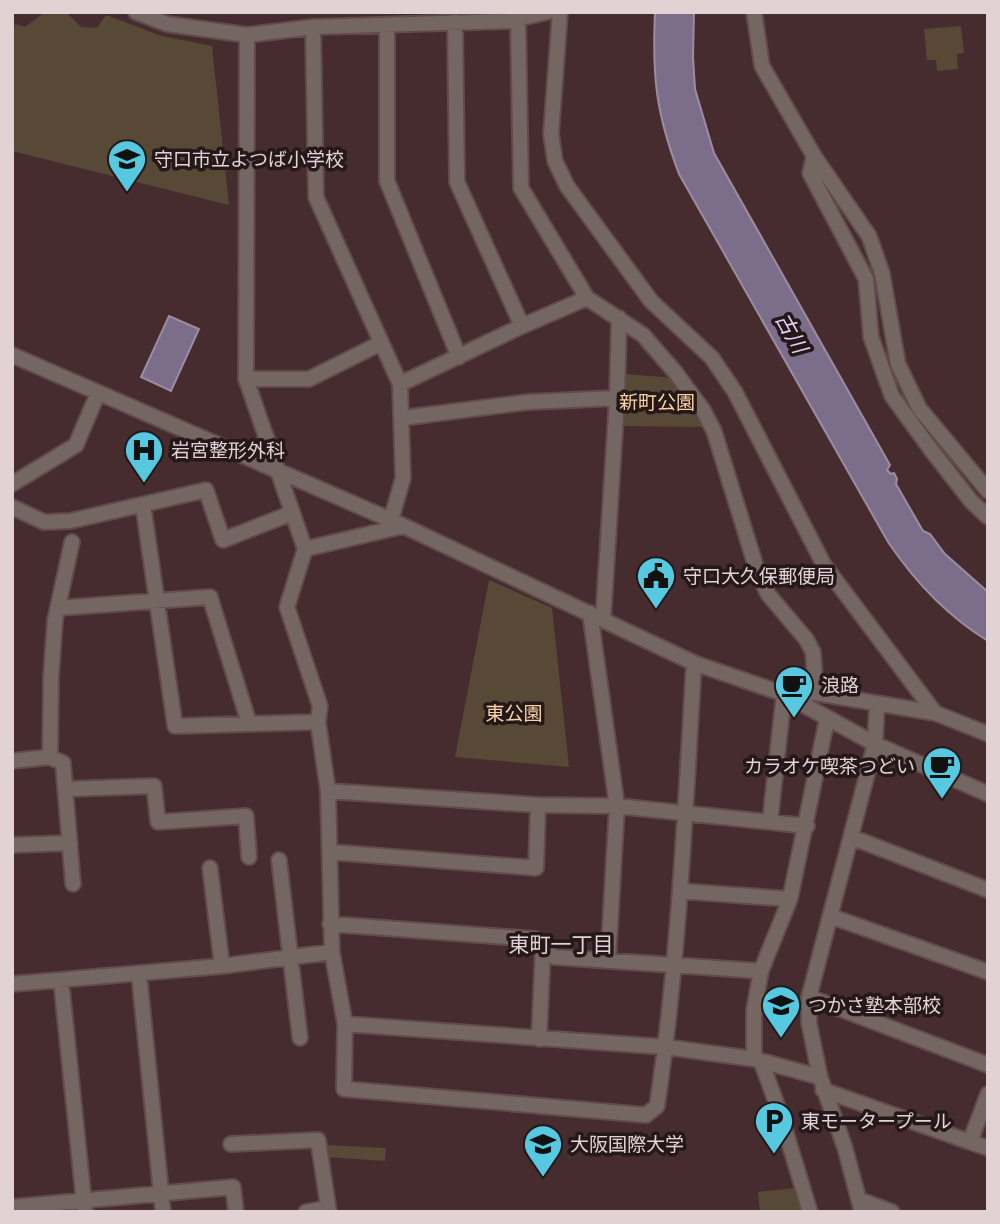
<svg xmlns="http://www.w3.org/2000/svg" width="1000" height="1224" viewBox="0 0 1000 1224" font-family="'Work Sans','Noto Sans JP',sans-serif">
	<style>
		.green { fill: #574936 }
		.water { fill: #7c6e8a; stroke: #9b8ca0; stroke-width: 2 }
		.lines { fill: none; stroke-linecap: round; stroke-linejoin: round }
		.street-casing { stroke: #624a4d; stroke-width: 18 }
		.street { stroke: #746762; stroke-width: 14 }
		.labels { text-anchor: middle; stroke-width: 7; stroke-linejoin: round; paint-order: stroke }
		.poi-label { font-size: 19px; fill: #e3d2d4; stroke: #241819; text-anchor: start }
		.park-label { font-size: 19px; fill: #fad3a4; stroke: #241819 }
		.water-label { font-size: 21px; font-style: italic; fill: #e5d0fa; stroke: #241819 }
		.neighbourhood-label { font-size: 21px; fill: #e3d2d4; stroke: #241819 }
	</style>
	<rect width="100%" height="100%" fill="#462c2f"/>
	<path class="green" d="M45,12H66L81,27L97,28L106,15L162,36L212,46L229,205L12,151V36L15,24L25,27Z
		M961,26L964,53L957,54L958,69L937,71L936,60H927L924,29Z
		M625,374L674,378L708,427L622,426Z
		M489,580L552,608L569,767L455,757Z
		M327,1145L386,1148L385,1161L326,1157Z
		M796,1188L803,1212H760L758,1192Z"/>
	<path class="water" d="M655,12H694L693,57L695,89L714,153L890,465L887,470L891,474L894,473L897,479L896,484L923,531L930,534L945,554L988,592V641C947,616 915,582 888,542L679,174C656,113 652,77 655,12Z
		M169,316L199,329L171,391L141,377Z"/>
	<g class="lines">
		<g class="street-casing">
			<path id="street" d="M136,12L167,24L247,35L246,379L305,549L287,607L320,706L318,722L328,791L332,952L345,1024L344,1089L646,1115L657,1106C679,960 685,811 694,663
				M560,12L551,134L555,161L567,186L651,301L712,358L735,392L824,565L935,713
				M754,12L762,66L814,156L810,173L866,279L871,337L892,396L932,451L971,501L988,517
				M518,20L521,188L587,298L643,335L675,372L703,410L714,431L757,570L768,594L806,639L813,652L816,693
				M455,22L457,182L522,326
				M387,25V181L459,357
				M313,27L316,197L400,384L403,478L391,520
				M247,35L313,27L508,21L547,12
				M814,156L869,236L882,273L898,364L919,408L988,491
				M12,355L391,520L694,663L784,694L875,744L988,794
				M246,379H309L381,343
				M400,384L522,326L587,298
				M402,418L528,402L617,398
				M12,484L76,445L98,393
				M143,505L175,726L318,722
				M12,507L44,522L70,521L206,490L223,540L292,513
				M305,549L403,526
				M58,608L210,597L249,723
				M590,613L617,806L608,961
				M603,620L617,398L619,318
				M785,694L816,693L935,713L988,734
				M50,757L51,677L55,620L72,542
				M12,761L50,757L63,763L73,884
				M66,789L154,786L158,822L246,816L249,857
				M328,791L538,805L617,806L807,826
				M770,821L784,694
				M851,837L988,890
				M12,845L70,843
				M330,852L536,868L538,805
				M279,860L300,1038
				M210,868L222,966
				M680,891L790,899
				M830,916L988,972
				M330,924L535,939L554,957L761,971
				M139,974L163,1212
				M61,980L85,1212
				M12,984L222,966L332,952
				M809,997L988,1065
				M345,1024L666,1047L754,1059L820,1077L845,1148L862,1212
				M539,1039L543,948
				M754,1059V1010L761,971L790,899L827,719
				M761,1061L780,1113L810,1212
				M820,1077L809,1023V997L875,744L877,704
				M823,1090L970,1142
				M988,1094L970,1142L988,1148
				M231,1144L318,1140L329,1212
				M860,1200L892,1212
				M12,1207L233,1187L236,1212
				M306,1212L328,1208"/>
		</g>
		<use href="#street" class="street"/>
	</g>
	<defs>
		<g id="school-pin" transform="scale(2.0125)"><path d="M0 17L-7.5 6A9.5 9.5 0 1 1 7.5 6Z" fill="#56c9e1" stroke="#241819"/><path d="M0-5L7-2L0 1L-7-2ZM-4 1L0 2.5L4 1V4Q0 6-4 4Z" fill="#111"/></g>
		<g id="hospital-pin" transform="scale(2.0125)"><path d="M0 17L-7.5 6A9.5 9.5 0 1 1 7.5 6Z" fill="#56c9e1" stroke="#241819"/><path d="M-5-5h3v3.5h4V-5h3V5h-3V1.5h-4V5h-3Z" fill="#111"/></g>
		<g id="civic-pin" transform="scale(2.0125)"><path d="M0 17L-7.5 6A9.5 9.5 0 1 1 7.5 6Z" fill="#56c9e1" stroke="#241819"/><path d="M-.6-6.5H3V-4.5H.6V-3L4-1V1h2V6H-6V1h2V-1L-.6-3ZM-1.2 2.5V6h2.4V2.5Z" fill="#111"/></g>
		<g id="cafe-pin" transform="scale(2.0125)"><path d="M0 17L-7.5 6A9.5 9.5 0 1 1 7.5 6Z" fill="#56c9e1" stroke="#241819"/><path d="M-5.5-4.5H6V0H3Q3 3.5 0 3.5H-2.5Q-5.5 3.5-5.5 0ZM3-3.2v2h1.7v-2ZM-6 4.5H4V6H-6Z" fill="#111"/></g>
		<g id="parking-pin" transform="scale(2.0125)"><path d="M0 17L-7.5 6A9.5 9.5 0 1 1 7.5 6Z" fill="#56c9e1" stroke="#241819"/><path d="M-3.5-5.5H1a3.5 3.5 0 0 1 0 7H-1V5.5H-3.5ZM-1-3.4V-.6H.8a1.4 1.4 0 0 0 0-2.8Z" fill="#111"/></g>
	</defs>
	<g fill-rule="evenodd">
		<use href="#school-pin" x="127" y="159"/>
		<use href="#hospital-pin" x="144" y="450"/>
		<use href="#civic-pin" x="656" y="576"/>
		<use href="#cafe-pin" x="794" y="685"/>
		<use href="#cafe-pin" x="942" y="766"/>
		<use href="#school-pin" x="781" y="1005"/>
		<use href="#parking-pin" x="774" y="1121"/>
		<use href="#school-pin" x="543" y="1144"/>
	</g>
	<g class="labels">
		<g class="poi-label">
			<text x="154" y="166">守口市立よつば小学校</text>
			<text x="171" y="457">岩宮整形外科</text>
			<text x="683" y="583">守口大久保郵便局</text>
			<text x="821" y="692">浪路</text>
			<text x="915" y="773" text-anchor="end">カラオケ喫茶つどい</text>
			<text x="808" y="1012">つかさ塾本部校</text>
			<text x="801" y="1128">東モータープール</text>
			<text x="570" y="1151">大阪国際大学</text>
		</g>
		<g class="park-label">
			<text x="657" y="409">新町公園</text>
			<text x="514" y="720">東公園</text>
		</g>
		<g class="water-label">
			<text transform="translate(791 333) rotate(61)" y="7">古川</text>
		</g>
		<g class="neighbourhood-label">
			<text x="561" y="952">東町一丁目</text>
		</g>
	</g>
	<rect width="1000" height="1224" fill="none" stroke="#e3d2d4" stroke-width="28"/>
</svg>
